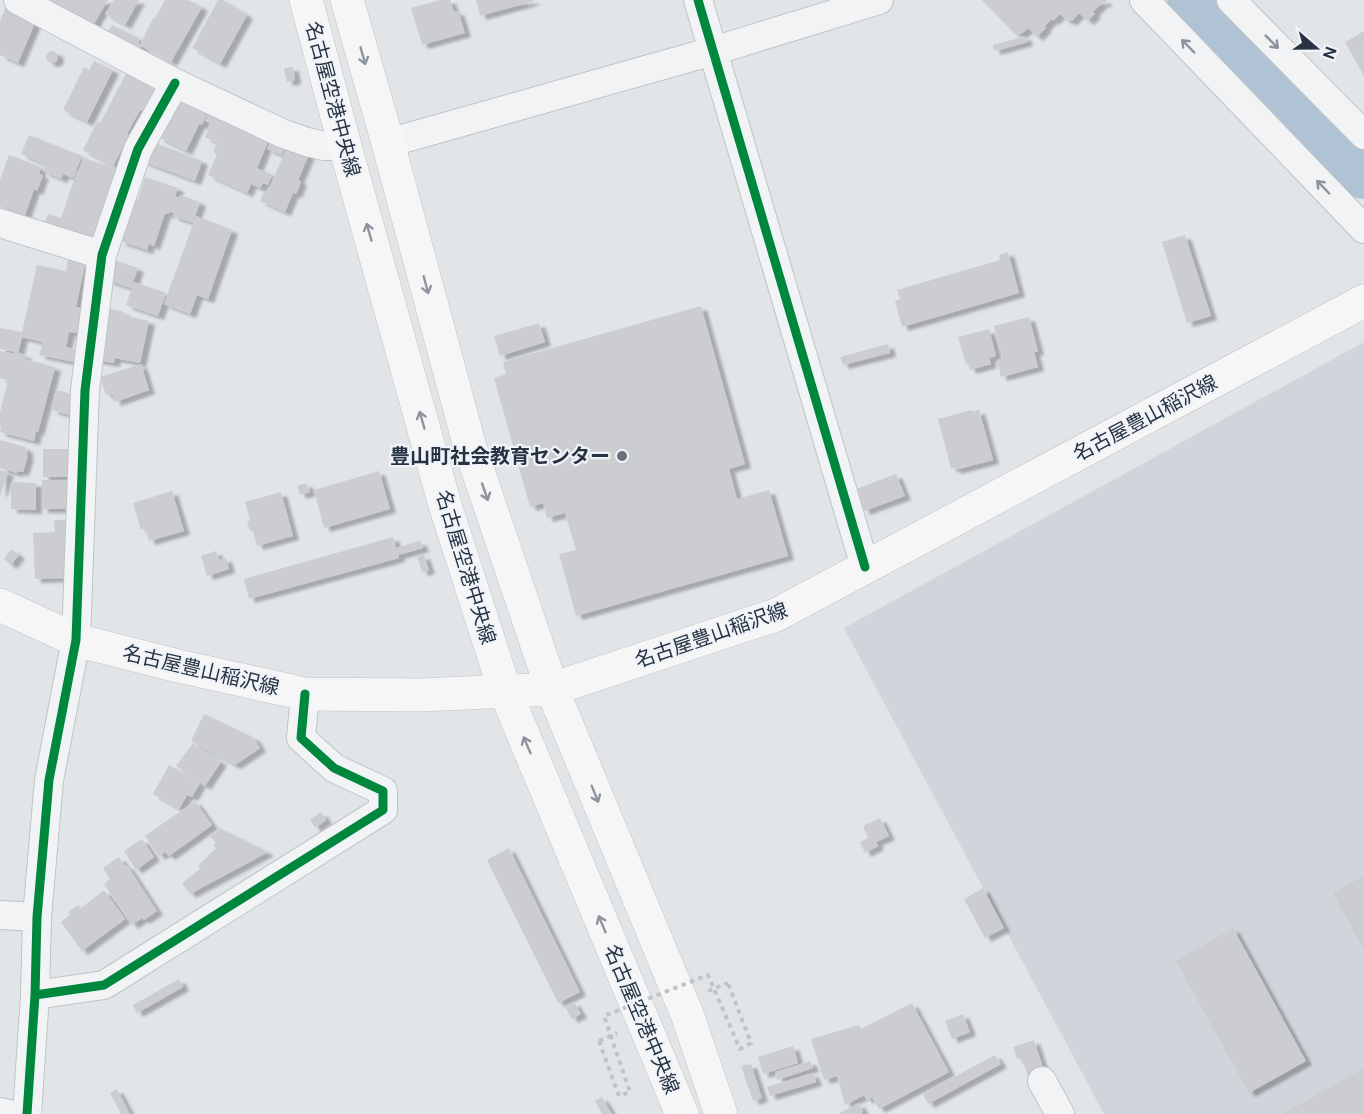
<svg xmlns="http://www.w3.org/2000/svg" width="1364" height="1114" viewBox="0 0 1364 1114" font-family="'DM Sans','Noto Sans JP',sans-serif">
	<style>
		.built { fill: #d0d5dc }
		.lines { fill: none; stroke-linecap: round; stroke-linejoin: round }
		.river { stroke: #afc3d5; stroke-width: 50 }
		.building { fill: #cbcdd0; filter: url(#shadow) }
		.minor-casing { stroke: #c0c3c6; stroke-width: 30 }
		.major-casing { stroke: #bfc2c6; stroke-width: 34 }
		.path { stroke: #c1c3c8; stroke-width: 4; stroke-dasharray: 4.5 4.5; stroke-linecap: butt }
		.minor { stroke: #f2f3f4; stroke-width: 28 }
		.major { stroke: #f6f6f7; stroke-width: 33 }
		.path-bridge { stroke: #c1c3c8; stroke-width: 4; stroke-dasharray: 4.5 4.5; stroke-linecap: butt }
		.cycleway-casing { stroke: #f0f4f8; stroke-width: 13 }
		.cycleway { stroke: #00873e; stroke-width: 9 }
		.oneway { stroke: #8c939c }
		.oneway2 { stroke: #8e949d }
		.poi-dot { fill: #68717d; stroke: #f0f4f8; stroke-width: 2 }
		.labels { text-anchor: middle; stroke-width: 4.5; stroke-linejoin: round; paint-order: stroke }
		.street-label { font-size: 20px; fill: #273343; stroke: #f0f4f8 }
		.poi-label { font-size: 20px; font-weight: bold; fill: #273343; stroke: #f0f4f8; text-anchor: end }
	</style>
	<defs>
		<filter id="shadow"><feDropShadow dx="6" dy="4" stdDeviation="1.5" flood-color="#0004"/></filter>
	</defs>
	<rect width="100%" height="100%" fill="#e2e5e8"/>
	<path class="built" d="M1364,342V1114H1104L844,628Z"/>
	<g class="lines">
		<path class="river" d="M1192,0L1364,174"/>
	</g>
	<path class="building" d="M34,0H108L89,32Z
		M114,0H139L125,25L105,14Z
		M165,0H188L202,7L171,62L142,46L137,54L105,37L112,25L140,39L138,43L140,45L153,18H155Z
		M218,0H223L247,15L220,64L192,48Z
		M440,0H450L454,12L458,11L465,33L422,45L411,8Z
		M476,0H534V1L480,16Z
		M982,0H1107L1104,4L1103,2L1093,12L1095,14L1088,21L1079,13L1072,21L1066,20L1060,14L1053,21L1052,19L1044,27L1046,28L1037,37L1028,28L1021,34L1016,35Z
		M7,5L37,18L18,63L0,55V21Z
		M1364,31V76L1345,42Z
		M1025,36L1027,42L994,51L993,45Z
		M46 57a6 6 0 1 1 12 0a6 6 0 1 1-12 0Z
		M94,61L113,70L87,122L63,110L84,67L89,70Z
		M293,67L295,80L287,82L284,68Z
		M128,70L159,86L145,112L140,110L127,134L129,135L113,166L83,150L97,122L100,123Z
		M180,91L210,106L202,125L199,124L186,151L158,137Z
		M211,107L269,139L257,168L272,175L268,185L263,183L260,188L251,184L247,193L208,175L217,154L213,152L217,143L205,137L211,124L205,121Z
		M29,135L82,156L73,178L63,174L61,179L43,171L45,166L41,165L42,163L21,154Z
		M272,137L287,143L282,155L267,149Z
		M150,141L202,161L195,181L142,161Z
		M288,145L309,154L298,180L301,182L296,194L293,193L285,212L260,201L264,192L267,193Z
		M9,155L41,167L39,174L43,175L37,191L34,189L25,215L0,207V180Z
		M83,158L118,169L93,243L43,227L48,214L61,218L77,171L78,172Z
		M145,177L178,188L175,196L179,198L180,195L200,202L193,223L173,216L174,213L169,212V214L165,213L154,246L149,244L147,250L120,241L135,197L138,199Z
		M196,216L232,230L208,299L197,295L190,314L164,304Z
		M1185,235L1211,316L1187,323L1162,242Z
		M1008,252L1019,293L902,327L895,301L900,299L897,290L1000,260L999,255Z
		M68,260L85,264L76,307L82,308L77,333L69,332L66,347L76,350L74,362L39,355L43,342L22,337L18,353L26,355L25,359L55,367L38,432L36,431L34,441L0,432L1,427L0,426V412L8,381L0,378V351L14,354L15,352L0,349V328L22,332L37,265L66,271Z
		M114,260L138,268L131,288L107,280Z
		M134,282L166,293L158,316L126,305Z
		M701,306L745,464L729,469L737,499L769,490L788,556L576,616L559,554L576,550L565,513L547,518L543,503L530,507L494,378L506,374L503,362Z
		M106,308L124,312L123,315L149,321L140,363L115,358L114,363L96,360Z
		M1029,317L1038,351L1034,352L1038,367L1001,377L997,360L1003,359L994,326Z
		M539,323L545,342L500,356L494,336Z
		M989,329L996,356L989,358L991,364L970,370L968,364H966L958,337Z
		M888,344L890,353L843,365L840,357Z
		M141,364L149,390L115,402L112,393L106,395L100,377Z
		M57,390L75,395L70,415L52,410Z
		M972,410L973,412L979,410L993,460L955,470V468H951L938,419Z
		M0,440L25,447V449L28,450L26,455H28L23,472L18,471L17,473L0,468Z
		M43,449H70V477H43Z
		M0,470L8,472L0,496Z
		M379,471L390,509L324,528L314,490Z
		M896,474L905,496L864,511L856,489Z
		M42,480H70V509H42Z
		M11,482L36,483V510L11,509Z
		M306,483L310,492L300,495L297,486Z
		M172,491L184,531L149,541L146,528L141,530L133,503Z
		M281,492L293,536L257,546L253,531H250L247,521L250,520L245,502Z
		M54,520H70L69,578L35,579L33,533L55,532Z
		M393,537L396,548L420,541L423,548L398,555L399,558L249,599L244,579Z
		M11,549L19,555L11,565L4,559Z
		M216,551L219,560L226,558L229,569L207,576L201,556Z
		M424,555L429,570L422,572L417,557Z
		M204,714L254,738L260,748L235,765L191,741Z
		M193,743L221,762L205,786L176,766Z
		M169,765L200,783L192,797L187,795L179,809L153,794Z
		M195,801L212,825L169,856L165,852L159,856L145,836Z
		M321,812L326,820L315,828L310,820Z
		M880,818L889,836L876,842L878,846L865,853L860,842L868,838L863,826Z
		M219,828L268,852L190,894L182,883L201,868L198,866L216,848L213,846L216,842L210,837Z
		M142,839L154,857L136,870L124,851Z
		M509,848L580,992L558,1003L487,860Z
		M119,857L125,866L127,865L157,911L144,920L142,918L132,925L104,884L110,879L103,868Z
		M1364,876V950L1333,893Z
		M983,888L1004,928L985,938L964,899Z
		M104,890L125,919L82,951L61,922L70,915L68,912L78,905L81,908Z
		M1233,928L1306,1061L1249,1093L1176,961Z
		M179,979L183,987L137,1013L133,1005Z
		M574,1002L581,1014L572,1019L565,1007Z
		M912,1003L949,1072L879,1109L872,1097L867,1100L864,1095L845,1105L837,1076L824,1080L811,1039L859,1025L861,1029Z
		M963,1014L970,1032L952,1039L945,1021Z
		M1034,1040L1044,1071L1028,1077L1022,1058L1017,1059L1013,1047Z
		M793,1046L798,1063L763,1074L758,1057Z
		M995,1055L1001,1064L928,1104L923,1094Z
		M810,1061L813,1068L777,1080L775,1072Z
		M751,1064L762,1098L753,1101L741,1066Z
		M1364,1068V1114H1283Z
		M813,1073L816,1082L770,1096L767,1087Z
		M117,1089L130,1114H121L110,1093Z
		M602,1097L612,1114H602L595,1101Z
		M859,1103L863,1112L861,1114H838Z"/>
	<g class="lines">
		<g class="minor-casing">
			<path id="minor" d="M18,0L175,83L284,134L307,142L324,146H345
				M698,0L865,567
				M1144,0L1364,229
				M1231,0L1364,135
				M388,143L713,51L879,0
				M0,223L102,255
				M0,915L37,917
				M35,995L104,985L383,810V791L334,768L301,738L305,694
				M1042,1081L1060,1114
				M0,1112L9,1114
				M27,1114L35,995L37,917L49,780L76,640L85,390L102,255L138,149L175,83"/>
		</g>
		<g class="major-casing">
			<path id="major" d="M306,0L345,146L445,505L505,691L682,1114
				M347,0L388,143L470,447L552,689L687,1014L721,1114
				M0,605L76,640L178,666L305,694L420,695L552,689L776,615L1364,301"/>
		</g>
		<path class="path" d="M708,991L728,983
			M599,1041L617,1033"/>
		<use href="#minor" class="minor"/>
		<use href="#major" class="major"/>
		<path class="path-bridge" d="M599,1041L619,1096L630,1092L604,1016L708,975L740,1049L751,1043L728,983"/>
		<g class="cycleway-casing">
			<path id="cycleway" d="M698,0L865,567
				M35,995L104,985L383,810V791L334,768L301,738L305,694
				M27,1114L35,995L37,917L49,780L76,640L85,390L102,255L138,149L175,83"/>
		</g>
		<use href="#cycleway" class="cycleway"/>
	</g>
	<defs><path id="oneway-shaft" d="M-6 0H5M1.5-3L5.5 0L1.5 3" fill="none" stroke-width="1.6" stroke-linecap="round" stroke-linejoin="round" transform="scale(1.5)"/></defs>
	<g class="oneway">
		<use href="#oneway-shaft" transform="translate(1272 42) rotate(45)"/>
		<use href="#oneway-shaft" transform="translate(1188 46) rotate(-134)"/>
		<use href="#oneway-shaft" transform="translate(1323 187) rotate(-134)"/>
	</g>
	<g class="oneway2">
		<use href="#oneway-shaft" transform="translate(363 56) rotate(74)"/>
		<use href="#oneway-shaft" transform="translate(369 232) rotate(-106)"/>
		<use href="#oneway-shaft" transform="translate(426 285) rotate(75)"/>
		<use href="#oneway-shaft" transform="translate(422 420) rotate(-106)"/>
		<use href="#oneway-shaft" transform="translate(485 492) rotate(71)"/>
		<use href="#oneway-shaft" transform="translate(527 745) rotate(-113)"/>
		<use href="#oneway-shaft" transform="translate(595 794) rotate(68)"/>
		<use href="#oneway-shaft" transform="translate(602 924) rotate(-113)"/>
	</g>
	<circle class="poi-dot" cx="622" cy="456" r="6"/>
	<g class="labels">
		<g class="street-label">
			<text transform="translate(333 99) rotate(75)" y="7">名古屋空港中央線</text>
			<text transform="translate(1145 418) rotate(-28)" y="7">名古屋豊山稲沢線</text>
			<text transform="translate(466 567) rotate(73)" y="7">名古屋空港中央線</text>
			<text transform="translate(711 635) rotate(-19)" y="7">名古屋豊山稲沢線</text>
			<text transform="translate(201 670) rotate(13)" y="7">名古屋豊山稲沢線</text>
			<text transform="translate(642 1019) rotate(67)" y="7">名古屋空港中央線</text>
		</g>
		<g class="poi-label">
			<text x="610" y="463">豊山町社会教育センター</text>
		</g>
	</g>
	<g transform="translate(1316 48) rotate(110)" stroke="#f0f4f8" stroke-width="4.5" paint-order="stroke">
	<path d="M0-4.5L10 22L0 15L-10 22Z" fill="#273343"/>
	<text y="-9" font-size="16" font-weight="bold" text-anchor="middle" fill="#273343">N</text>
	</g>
</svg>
